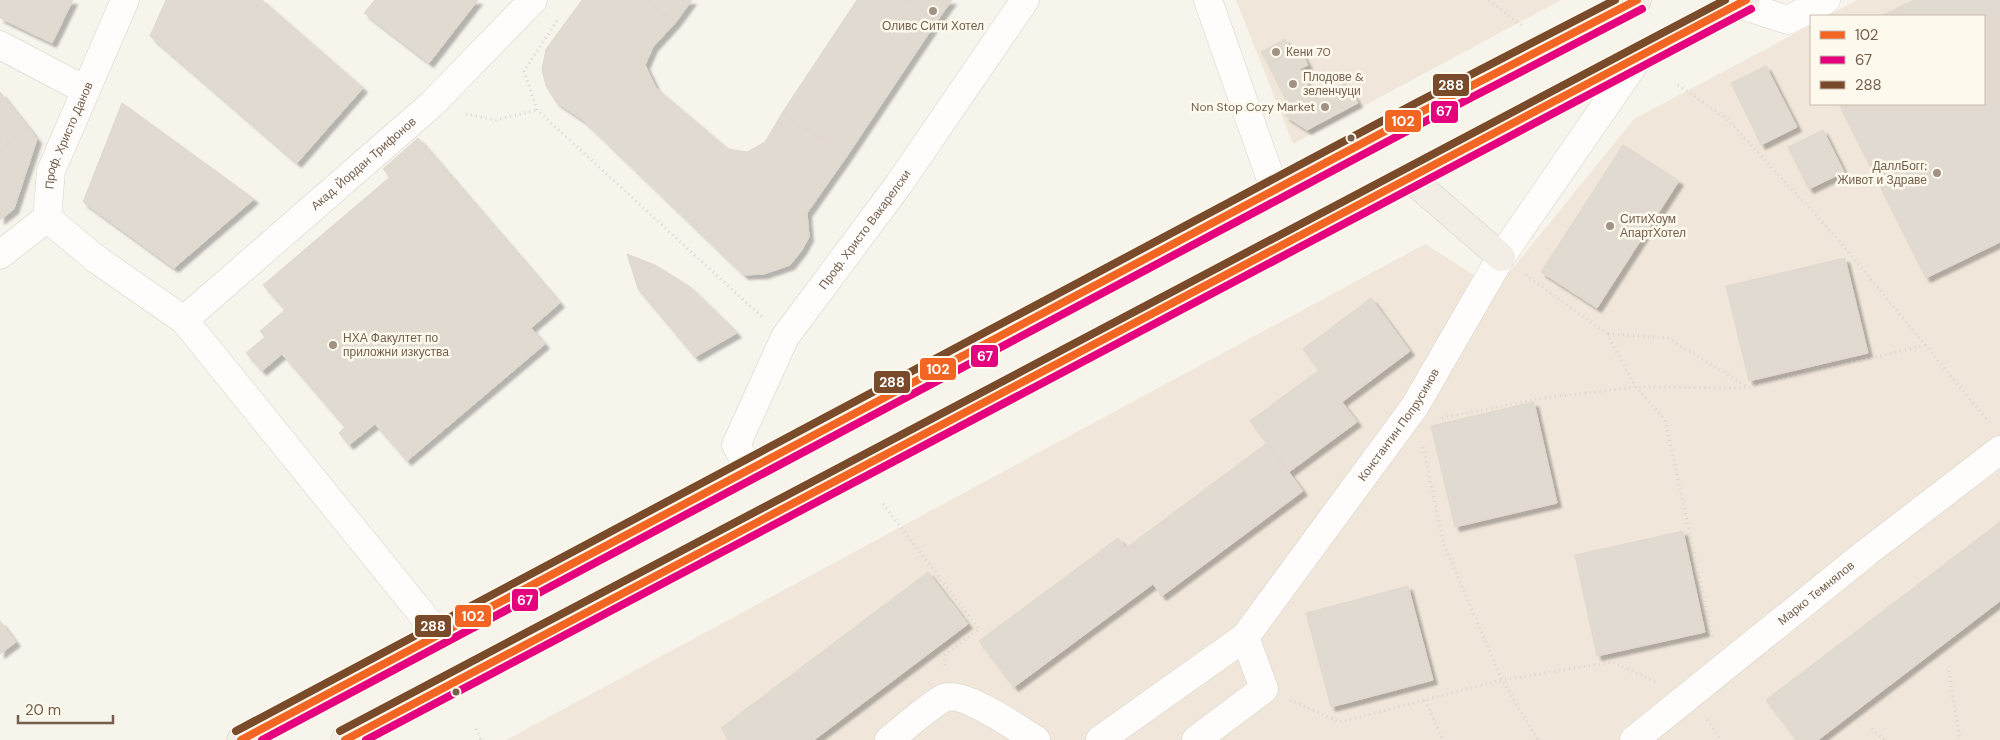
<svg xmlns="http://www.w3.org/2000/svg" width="2000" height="740" viewBox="0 0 2000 740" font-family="'DM Sans',sans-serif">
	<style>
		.residential { fill: #f0e7da }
		.building { fill: #e1dad1; stroke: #e0d8ce; filter: url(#shadow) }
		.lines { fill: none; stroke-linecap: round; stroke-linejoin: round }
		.minor-casing { stroke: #d6d1ca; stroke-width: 29 }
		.major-casing { stroke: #d8d1ca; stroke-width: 29 }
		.path { stroke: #dad4ce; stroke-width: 3; stroke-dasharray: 1 4; stroke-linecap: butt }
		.minor { stroke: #fefdfc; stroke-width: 28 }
		.major { stroke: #f2eee6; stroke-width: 28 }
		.bus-1-casing { stroke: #fef9ed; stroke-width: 11 }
		.bus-2-casing { stroke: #fef9ed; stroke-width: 11 }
		.bus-3-casing { stroke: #fef9ed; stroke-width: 11 }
		.bus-1 { stroke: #f26522; stroke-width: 8 }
		.bus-2 { stroke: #e5007d; stroke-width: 8 }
		.bus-3 { stroke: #7a4b2a; stroke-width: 8 }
		.poi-dot { fill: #a29284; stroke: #fef9ed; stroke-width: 2 }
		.bus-dot { fill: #745e4c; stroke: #fef9ed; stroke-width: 2 }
		.labels { text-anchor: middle; stroke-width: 5; stroke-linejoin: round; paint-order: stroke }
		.poi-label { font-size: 12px; fill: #745e4c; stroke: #fef9ed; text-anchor: start }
		.street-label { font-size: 12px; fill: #745e4c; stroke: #fef9ed }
		.line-badge { stroke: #fef9ed; stroke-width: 2 }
		.badge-label { font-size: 14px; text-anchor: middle; font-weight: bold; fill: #fff }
	</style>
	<defs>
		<filter id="shadow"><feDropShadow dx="4.5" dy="4.5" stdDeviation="1" flood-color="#0004"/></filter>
	</defs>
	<rect width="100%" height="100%" fill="#f7f4ec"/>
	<path class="residential" d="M1236,0H1561L1293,144Z
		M1857,0H2000V740H506L1425,244L1496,289L1634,119L1811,25V104H1984V16H1827Z"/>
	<path class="building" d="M0,0H73L52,43L0,18Z
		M166,0H262L363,88L297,163L150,36Z
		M375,0H478L429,63L364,13Z
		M582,0H645L676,22L653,47L645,65L656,88L728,149L747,152L765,142L782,113L847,156L807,213L809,237L802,250L790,265L764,274L744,275L583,120L556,102L546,86L542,69L546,49Z
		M645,0H692L676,22Z
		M857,0H905L937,21L847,156L782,113Z
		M905,0H952L937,21Z
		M1914,0H2000V242L1926,278L1839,104H1984V16H1881Z
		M1285,39L1291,52L1268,64L1261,52Z
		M1299,48L1308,65L1300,69L1315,99L1292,112L1268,64Z
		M1766,66L1797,127L1761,145L1731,83Z
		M1346,82L1358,103L1307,130L1285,116Z
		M0,92L28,127L0,150Z
		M122,103L254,199L174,268L83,202Z
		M28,127L37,139L14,209L0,220V150Z
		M1823,130L1844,172L1809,189L1788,147Z
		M418,138L560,303L531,328L545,344L407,461L375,424L349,445L339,433L345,427L282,354L262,371L246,353L265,337L260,331L285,310L263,285L390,177L383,169Z
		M1623,145L1679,181L1597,308L1541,272Z
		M627,254L655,265L689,286L737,333L695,357L638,289Z
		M1845,258L1868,353L1749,381L1726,286Z
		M1371,298L1410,351L1342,402L1357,422L1289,472L1250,421L1319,370L1303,349Z
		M1534,402L1557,503L1455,527L1431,426Z
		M1267,443L1303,491L1162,596L1153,584L1014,687L979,641L1118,538L1126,548Z
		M2000,522V601L1818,740H1797L1766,700Z
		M1683,531L1705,632L1597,656L1575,555Z
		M928,572L968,624L814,740H729L721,728Z
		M1408,586L1433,680L1331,707L1306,613Z
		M0,621L16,642L0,654Z"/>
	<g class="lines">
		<g class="minor-casing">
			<g id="minor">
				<path d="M1208,0L1275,191"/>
				<path d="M1738,4L1788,20L1826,0"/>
				<path d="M0,45L85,90"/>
				<path d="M47,218L96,259L184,320L439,635"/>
				<path id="s1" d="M0,255L47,218L51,171L125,0"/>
				<path id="s2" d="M184,320L432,104L533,0"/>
				<path id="s3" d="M750,470L736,445L785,337L899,184L1025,0"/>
				<path d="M889,740C902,730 931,704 944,698C963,690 1018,729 1036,740"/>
				<path id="s4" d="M1100,740L1245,637L1415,406L1501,257L1639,57"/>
				<path d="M1196,740L1264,689L1245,637"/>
				<path id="s5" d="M1634,740L1866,553L2000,450"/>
			</g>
		</g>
		<g class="major-casing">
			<path id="major" d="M1410,178L1501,257
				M241,740L1421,112L1637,0
				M345,740L1746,0"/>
		</g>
		<path class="path" d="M1489,0L1522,26
			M557,21L524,71L537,110L762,317
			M1678,85L1727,119L1835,236L1989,422
			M466,114L496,120L537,110
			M1526,275L1607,334L1636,387L1665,420L1713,639
			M1608,334L1668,338L1747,387
			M1442,418L1543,398L1636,387L1748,388L1926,345
			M1423,447L1444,545L1502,680L1538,740
			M883,504L979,629L945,655V667
			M1949,671L1960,740
			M1290,700L1340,722L1502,680L1612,662L1658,683
			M1425,700L1443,740
			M1707,720L1721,740
			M476,729L481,740
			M1872,729L1885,740"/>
		<use href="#minor" class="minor"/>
		<use href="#major" class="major"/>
		<g class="bus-1-casing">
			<path id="bus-1" d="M241,740L1421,112L1637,0
				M345,740L1746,0"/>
		</g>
		<g class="bus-2-casing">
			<path id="bus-2" d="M262,740L1426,121L1642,9
				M366,740L1751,9"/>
		</g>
		<g class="bus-3-casing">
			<path id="bus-3" d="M236,731L1416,103L1615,0
				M340,731L1725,0"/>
		</g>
		<use href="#bus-1" class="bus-1"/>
		<use href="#bus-2" class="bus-2"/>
		<use href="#bus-3" class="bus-3"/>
	</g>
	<g class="poi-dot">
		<circle cx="933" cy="11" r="5"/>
		<circle cx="1276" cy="52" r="5"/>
		<circle cx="1293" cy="84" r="5"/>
		<circle cx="1325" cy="107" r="5"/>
		<circle cx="1937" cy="173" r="5"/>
		<circle cx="1610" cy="226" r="5"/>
		<circle cx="333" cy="345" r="5"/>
	</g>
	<g class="bus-dot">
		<circle cx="1351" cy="138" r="4.5"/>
		<circle cx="456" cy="692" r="4.5"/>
	</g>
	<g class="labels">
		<g class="poi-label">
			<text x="933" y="30" text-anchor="middle">Оливс Сити Хотел</text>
			<text x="1286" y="56">Кени 70</text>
			<text x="1303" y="81">Плодове &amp;<tspan x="1303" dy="14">зеленчуци</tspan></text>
			<text x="1315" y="111" text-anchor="end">Non Stop Cozy Market</text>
			<text x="1927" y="170" text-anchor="end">ДаллБогг:<tspan x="1927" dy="14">Живот и Здраве</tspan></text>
			<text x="1620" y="223">СитиХоум<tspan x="1620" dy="14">АпартХотел</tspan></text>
			<text x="343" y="342">НХА Факултет по<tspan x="343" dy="14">приложни изкуства</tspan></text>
		</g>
		<g class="street-label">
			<text dy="4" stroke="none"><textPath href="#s1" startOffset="146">Проф. Христо Данов</textPath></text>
			<text dy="4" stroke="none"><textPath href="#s2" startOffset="238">Акад. Йордан Трифонов</textPath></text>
			<text dy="4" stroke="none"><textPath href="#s3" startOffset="281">Проф. Христо Вакарелски</textPath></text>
			<text dy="4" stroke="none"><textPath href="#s4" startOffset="440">Константин Попрусинов</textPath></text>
			<text dy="4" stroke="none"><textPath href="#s5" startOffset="234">Марко Темнялов</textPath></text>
		</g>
	</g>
	<g class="line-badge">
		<rect x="1432" y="73" width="38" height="24" rx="5" fill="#7a4b2a"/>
		<rect x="1430" y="100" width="29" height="24" rx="5" fill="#e5007d"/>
		<rect x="1384" y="109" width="38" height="24" rx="5" fill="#f26522"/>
		<rect x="970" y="344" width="29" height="24" rx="5" fill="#e5007d"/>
		<rect x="919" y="357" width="38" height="24" rx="5" fill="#f26522"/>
		<rect x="873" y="370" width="38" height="24" rx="5" fill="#7a4b2a"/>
		<rect x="511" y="588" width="28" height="24" rx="5" fill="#e5007d"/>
		<rect x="454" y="604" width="38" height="24" rx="5" fill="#f26522"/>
		<rect x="414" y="614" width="38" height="24" rx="5" fill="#7a4b2a"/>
	</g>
	<g class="badge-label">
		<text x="1451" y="90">288</text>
		<text x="1444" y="116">67</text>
		<text x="1403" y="126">102</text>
		<text x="985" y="361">67</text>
		<text x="938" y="374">102</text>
		<text x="892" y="387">288</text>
		<text x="525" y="605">67</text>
		<text x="473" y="621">102</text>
		<text x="433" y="631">288</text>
	</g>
	<rect x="1810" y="15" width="175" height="90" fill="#fef9ed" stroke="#c7bbad"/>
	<rect x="1820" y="31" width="25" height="8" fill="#f26522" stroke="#c7bbad"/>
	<text x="1855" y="40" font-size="15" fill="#745e4c">102</text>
	<rect x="1820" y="56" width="25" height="8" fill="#e5007d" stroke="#c7bbad"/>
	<text x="1855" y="65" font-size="15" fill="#745e4c">67</text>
	<rect x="1820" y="81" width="25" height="8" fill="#7a4b2a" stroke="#c7bbad"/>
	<text x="1855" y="90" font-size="15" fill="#745e4c">288</text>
	<path d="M18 715v8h95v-8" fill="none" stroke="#745e4c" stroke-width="2.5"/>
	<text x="25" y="715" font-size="15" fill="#745e4c" stroke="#fef9ed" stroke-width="4" paint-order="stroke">20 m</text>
</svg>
